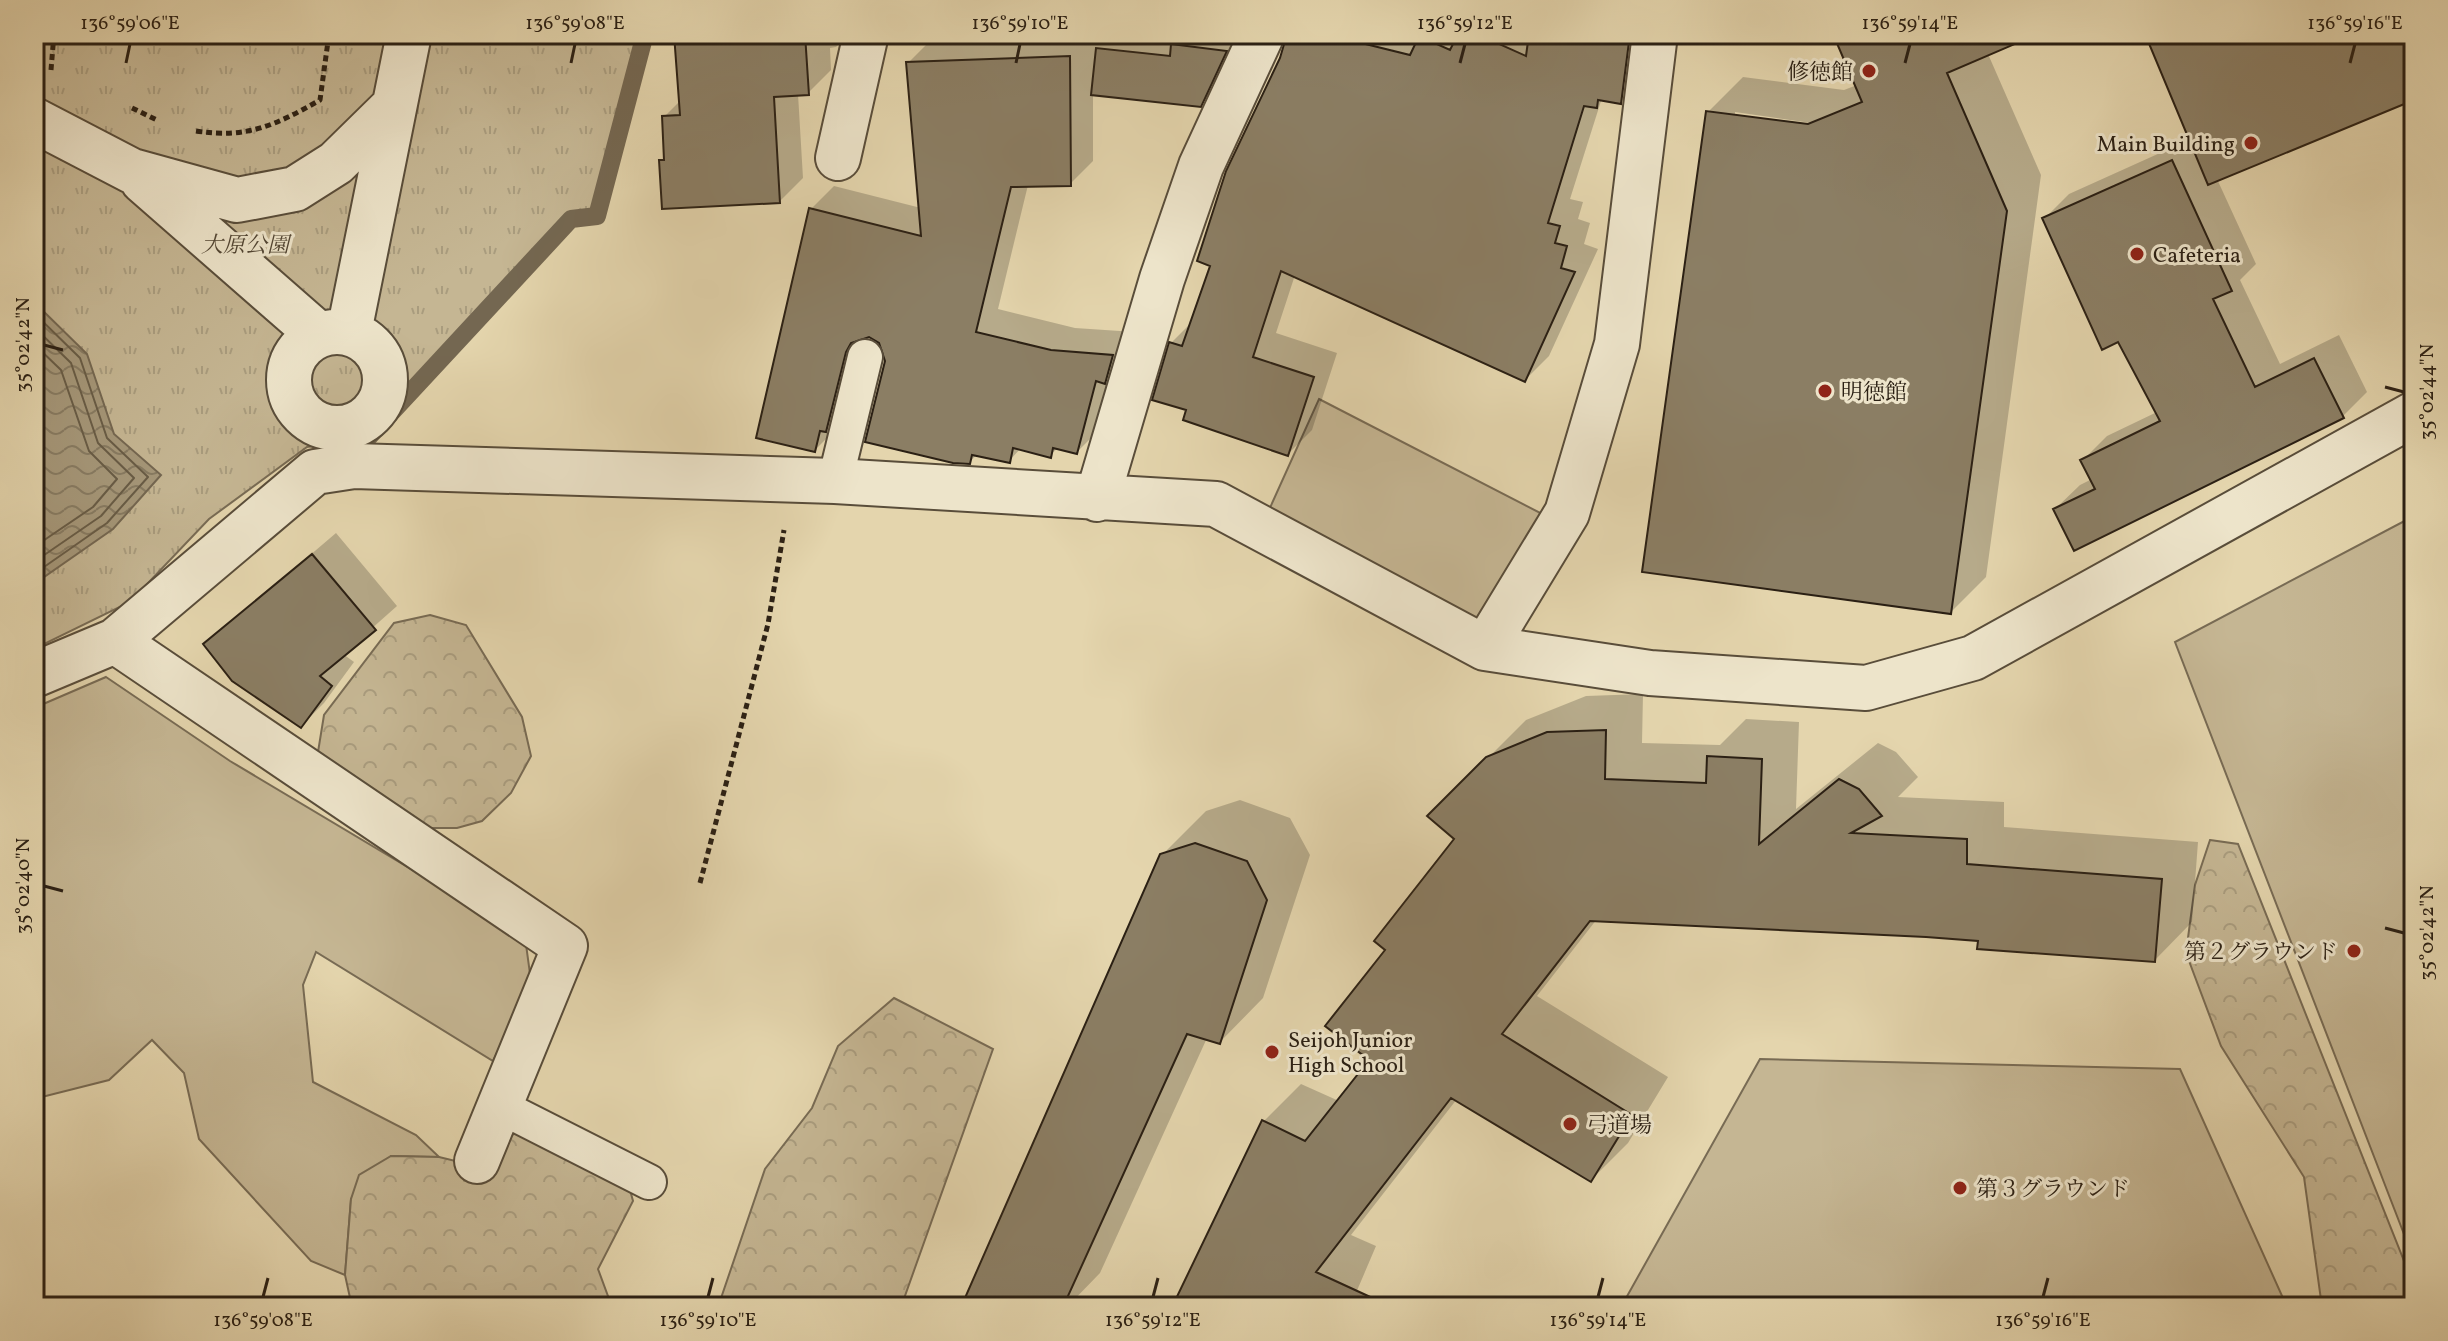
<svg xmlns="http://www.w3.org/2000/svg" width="2448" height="1341" viewBox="0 0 2448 1341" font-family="Vollkorn,'Noto Serif JP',serif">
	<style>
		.green { fill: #c5b693; stroke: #786b54; stroke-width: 2 }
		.forest { fill: url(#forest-crowns); stroke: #786b54; stroke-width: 2 }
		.park { fill: url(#park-tufts); stroke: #786b54; stroke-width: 2 }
		.water { fill: url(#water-waves); stroke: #746751; stroke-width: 2 }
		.shadow { fill: #0003; fill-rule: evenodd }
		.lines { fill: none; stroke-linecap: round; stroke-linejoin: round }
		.shore { stroke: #685c46; stroke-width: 2 }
		.stream { stroke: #746751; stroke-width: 18 }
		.building { fill: #8b7e64; stroke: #2b2014; stroke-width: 2 }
		.service-casing { stroke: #594d3a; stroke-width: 38 }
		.pedestrian-casing { stroke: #594d3a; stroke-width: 48 }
		.minor-casing { stroke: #594d3a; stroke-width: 48 }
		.path { stroke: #2b2014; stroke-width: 5; stroke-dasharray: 6 4; stroke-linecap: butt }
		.service { stroke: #ede4ca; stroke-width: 34 }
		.pedestrian { stroke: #ede4ca; stroke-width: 44 }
		.minor { stroke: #ede4ca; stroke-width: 44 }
		.ticks { fill: none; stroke: #2b2014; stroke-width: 3 }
		.poi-dot { fill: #8f2418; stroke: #ede4ca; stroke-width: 3 }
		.labels { text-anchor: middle; stroke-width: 6; stroke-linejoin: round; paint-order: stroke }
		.poi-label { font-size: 22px; fill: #2b2014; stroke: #ede4ca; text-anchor: start }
		.park-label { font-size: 22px; font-style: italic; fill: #524634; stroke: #ede4ca }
		.neatline { fill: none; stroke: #2b2014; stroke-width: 3 }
		.ticks-label { font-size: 20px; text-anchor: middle; fill: #2b2014 }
	</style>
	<defs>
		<pattern id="forest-crowns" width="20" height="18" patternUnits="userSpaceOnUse" patternTransform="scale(2)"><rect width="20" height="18" fill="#c5b693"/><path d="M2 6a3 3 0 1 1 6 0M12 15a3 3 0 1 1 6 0" fill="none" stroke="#a99c7e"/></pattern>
		<pattern id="park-tufts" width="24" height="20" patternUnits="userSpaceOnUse" patternTransform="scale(2)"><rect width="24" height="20" fill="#c5b693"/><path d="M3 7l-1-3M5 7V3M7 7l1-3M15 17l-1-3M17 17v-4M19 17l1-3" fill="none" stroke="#a99c7e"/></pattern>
		<pattern id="water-waves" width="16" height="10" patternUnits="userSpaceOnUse" patternTransform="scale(2)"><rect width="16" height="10" fill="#a59779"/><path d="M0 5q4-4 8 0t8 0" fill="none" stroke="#877b62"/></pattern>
	</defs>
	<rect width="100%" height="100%" fill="#e4d5ad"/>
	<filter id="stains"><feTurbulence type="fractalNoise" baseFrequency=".0025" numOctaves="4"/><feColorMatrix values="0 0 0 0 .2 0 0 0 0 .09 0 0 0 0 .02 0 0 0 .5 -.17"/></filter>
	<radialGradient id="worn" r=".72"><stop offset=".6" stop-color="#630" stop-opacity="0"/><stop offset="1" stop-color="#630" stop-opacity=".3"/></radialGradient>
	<path class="green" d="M1319,399L1550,518L1488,621L1471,625L1269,510Z
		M2414,516V1260L2175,642Z
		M106,677L230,761L525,937L531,981L493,1061L316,952L303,985L313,1082L416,1135L439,1157L391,1156L351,1199L345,1275L311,1261L199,1139L184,1073L152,1040L109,1080L34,1099V708Z
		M1760,1059L2180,1069L2287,1307H1621Z"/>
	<path class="forest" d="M430,615L466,625L522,717L531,756L511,793L482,821L457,828H428L318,752L324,715L394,623Z
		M2210,840L2238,844L2414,1286V1307H2322L2304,1177L2221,1046L2186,953L2195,885Z
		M894,998L993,1049L901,1307H718L765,1169L812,1108L838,1046Z
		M531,1128L627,1179L633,1201L598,1269L612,1307H352L345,1275L351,1199L359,1175L391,1156L439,1157L480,1167L511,1135Z"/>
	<path class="park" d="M34,34H640L593,213L567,216L356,440L307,447L209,519L130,602L34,649Z"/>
	<path class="water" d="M34,302L87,354L114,434L161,475L113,529L34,584Z"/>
	<path class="shadow" d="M676,34H849L836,47L830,48L831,70L808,93L798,94L803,178L780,201L661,161L666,156L664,117L681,100Z
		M950,34H1245L1224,81L1200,105L1093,93V161L1070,184L1028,185L998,309L1075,328L1135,332L1100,429L1077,452L1058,448L1050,455L1021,448L1009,461L978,454L969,462L887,361L881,342L869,335L849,407L838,427L815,450L811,209L834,186L921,208L908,63L931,40L950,38Z
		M1294,34H1650L1644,78L1621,102L1601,101L1570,199L1583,202L1578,219L1590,223L1584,244L1598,249L1549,356L1525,380L1295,275L1276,333L1337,353L1312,430L1288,454L1189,409L1171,343L1192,322L1212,264L1228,171L1287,41Z
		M1825,34H2035L1988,54L2041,175L1986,577L1951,612L1708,112L1743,77L1844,90L1857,85L1836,35ZM1735,112L1818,124L1817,128L1735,116Z
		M2147,34H2414V98L2217,179L2256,264L2240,280L2280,364L2339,335L2367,392L2343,416L2055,509L2080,485L2092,479L2083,460L2107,436L2157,412L2119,340L2045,218L2069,194L2191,139Z
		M336,533L397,606L343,654L354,662L324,703L301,726L205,645Z
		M1643,694L1642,743L1720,745L1746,719L1799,722L1796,809L1878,743L1896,752L1918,777L1898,797L2004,802V827L2198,842L2192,922L2155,960L1980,939L1597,919L1537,996L1668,1077L1628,1143L1591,1180L1457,1099L1351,1235L1376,1246L1350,1307H1174L1264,1121L1301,1084L1339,1101L1372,1059L1388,949L1457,839L1430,816L1526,720L1586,696Z
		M1240,800L1290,818L1310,855L1263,998L1220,1042L1207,1038L1100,1273L1067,1307H968L1162,855L1206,811Z"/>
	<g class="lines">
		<path class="shore" d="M34,313L80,358L107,438L148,477L107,523L34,574
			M34,327L71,363L98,443L134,478L101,516L34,562
			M34,344L61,370L89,451L117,479L93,507L34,547"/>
		<path class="stream" d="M367,439L571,219L597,216L645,34"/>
	</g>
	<path class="building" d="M674,34H805L809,95L774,97L780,203L662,209L659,160H664L662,116L680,115Z
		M1287,34H1325L1410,55L1419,36L1450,50L1458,34H1477L1526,56L1529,34H1630L1621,104L1598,100L1597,108L1584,106L1548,223L1560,226L1555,243L1567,246L1561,268L1575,272L1525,382L1281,271L1253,357L1314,377L1288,456L1183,420L1186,410L1152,400L1169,342L1182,346L1210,266L1197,261L1226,171L1280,58Z
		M1833,34H2038L1947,73L2007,211L1951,614L1642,572L1706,111L1808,124L1862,102Z
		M2145,34H2414V100L2208,185Z
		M1171,44L1227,51L1201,107L1091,95L1096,48L1170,56Z
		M1070,56L1071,186L1011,187L976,332L1051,350L1113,355L1105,384L1096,381L1077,454L1053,448L1051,458L1013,448L1010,463L972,455L970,464L953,463L865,442L885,361L879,343L869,337L851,343L846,352L826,432L820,431L815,452L756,438L809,208L921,236L906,62Z
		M2172,160L2232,291L2213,299L2255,387L2314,358L2344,418L2074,551L2053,509L2095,489L2080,460L2160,421L2118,342L2102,350L2042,218Z
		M312,554L376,630L320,676L332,686L301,728L232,681L203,644Z
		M1606,730L1605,779L1706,783L1707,756L1762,759L1759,844L1839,779L1859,789L1882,816L1851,833L1967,839V864L2162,879L2155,962L1977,949L1978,941L1926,937L1590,921L1502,1034L1632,1115L1591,1182L1451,1098L1316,1272L1392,1307H1172L1262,1120L1305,1141L1369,1060L1325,1026L1385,950L1374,941L1454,839L1427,816L1486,757L1547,732Z
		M1195,843L1247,861L1267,900L1220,1044L1187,1034L1063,1307H961L1160,854Z"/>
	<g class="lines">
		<g class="service-casing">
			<path id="service" d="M835,481L865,357
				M499,1106L649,1182"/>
		</g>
		<g class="pedestrian-casing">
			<path id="pedestrian" d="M34,120L132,171L237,200L295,189L336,163L392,108
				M143,181L318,334
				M289 380a48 48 0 1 1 96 0a48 48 0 1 1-96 0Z
				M349,332L409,34"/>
		</g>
		<g class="minor-casing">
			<path id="minor" d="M838,158L866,34
				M1097,499L1162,279L1201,166L1262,34
				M115,641L565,946L477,1161
				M1485,648L1567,513L1617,344L1655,34
				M34,675L115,641L315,472L354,466L835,481L1216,504L1485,648L1650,673L1866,688L1973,658L2414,414"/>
		</g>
		<path class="path" d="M51,70L54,34
			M132,108L159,121
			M196,131C247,139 276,125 320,100L329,34
			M700,883L768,624L784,530"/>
		<use href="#service" class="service"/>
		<use href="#pedestrian" class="pedestrian"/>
		<use href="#minor" class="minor"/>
	</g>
	<path class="ticks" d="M126,63L130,44M571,63L575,44M1016,63L1020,44M1460,63L1465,44M1905,63L1910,44M2350,63L2355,44M44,345L63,350M2385,387L2404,392M44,886L63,891M2385,928L2404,933M263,1297L268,1278M708,1297L713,1278M1153,1297L1158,1278M1598,1297L1603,1278M2043,1297L2048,1278"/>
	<g class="poi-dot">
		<circle cx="1869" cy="71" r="8"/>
		<circle cx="2251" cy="143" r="8"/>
		<circle cx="2137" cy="254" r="8"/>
		<circle cx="1825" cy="391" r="8"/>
		<circle cx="2354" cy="951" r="8"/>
		<circle cx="1272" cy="1052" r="8"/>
		<circle cx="1570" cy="1124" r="8"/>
		<circle cx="1960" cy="1188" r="8"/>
	</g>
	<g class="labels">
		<g class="poi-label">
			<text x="1853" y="79" text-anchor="end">修徳館</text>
			<text x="2235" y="151" text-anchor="end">Main Building</text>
			<text x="2153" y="262">Cafeteria</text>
			<text x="1841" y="399">明徳館</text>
			<text x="2338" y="959" text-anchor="end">第２グラウンド</text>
			<text x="1288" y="1047">Seijoh Junior<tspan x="1288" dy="25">High School</tspan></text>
			<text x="1586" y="1132">弓道場</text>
			<text x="1976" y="1196">第３グラウンド</text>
		</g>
		<g class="park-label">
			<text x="245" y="252">大原公園</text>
		</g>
	</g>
	<rect width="2448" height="1341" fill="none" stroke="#e4d5ad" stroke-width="88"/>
	<rect x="44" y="44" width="2360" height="1253" class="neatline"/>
	<g class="ticks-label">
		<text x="130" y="29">136°59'06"E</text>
		<text x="575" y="29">136°59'08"E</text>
		<text x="1020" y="29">136°59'10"E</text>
		<text x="1465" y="29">136°59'12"E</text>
		<text x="1910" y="29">136°59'14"E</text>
		<text x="2355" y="29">136°59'16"E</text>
		<text transform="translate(22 345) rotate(-90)" y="7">35°02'42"N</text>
		<text transform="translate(2426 392) rotate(-90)" y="7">35°02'44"N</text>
		<text transform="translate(22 886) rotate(-90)" y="7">35°02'40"N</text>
		<text transform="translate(2426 933) rotate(-90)" y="7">35°02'42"N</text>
		<text x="263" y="1326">136°59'08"E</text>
		<text x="708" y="1326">136°59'10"E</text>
		<text x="1153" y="1326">136°59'12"E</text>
		<text x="1598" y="1326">136°59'14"E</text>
		<text x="2043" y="1326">136°59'16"E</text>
	</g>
	<rect width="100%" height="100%" filter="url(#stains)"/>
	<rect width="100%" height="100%" fill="url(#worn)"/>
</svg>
